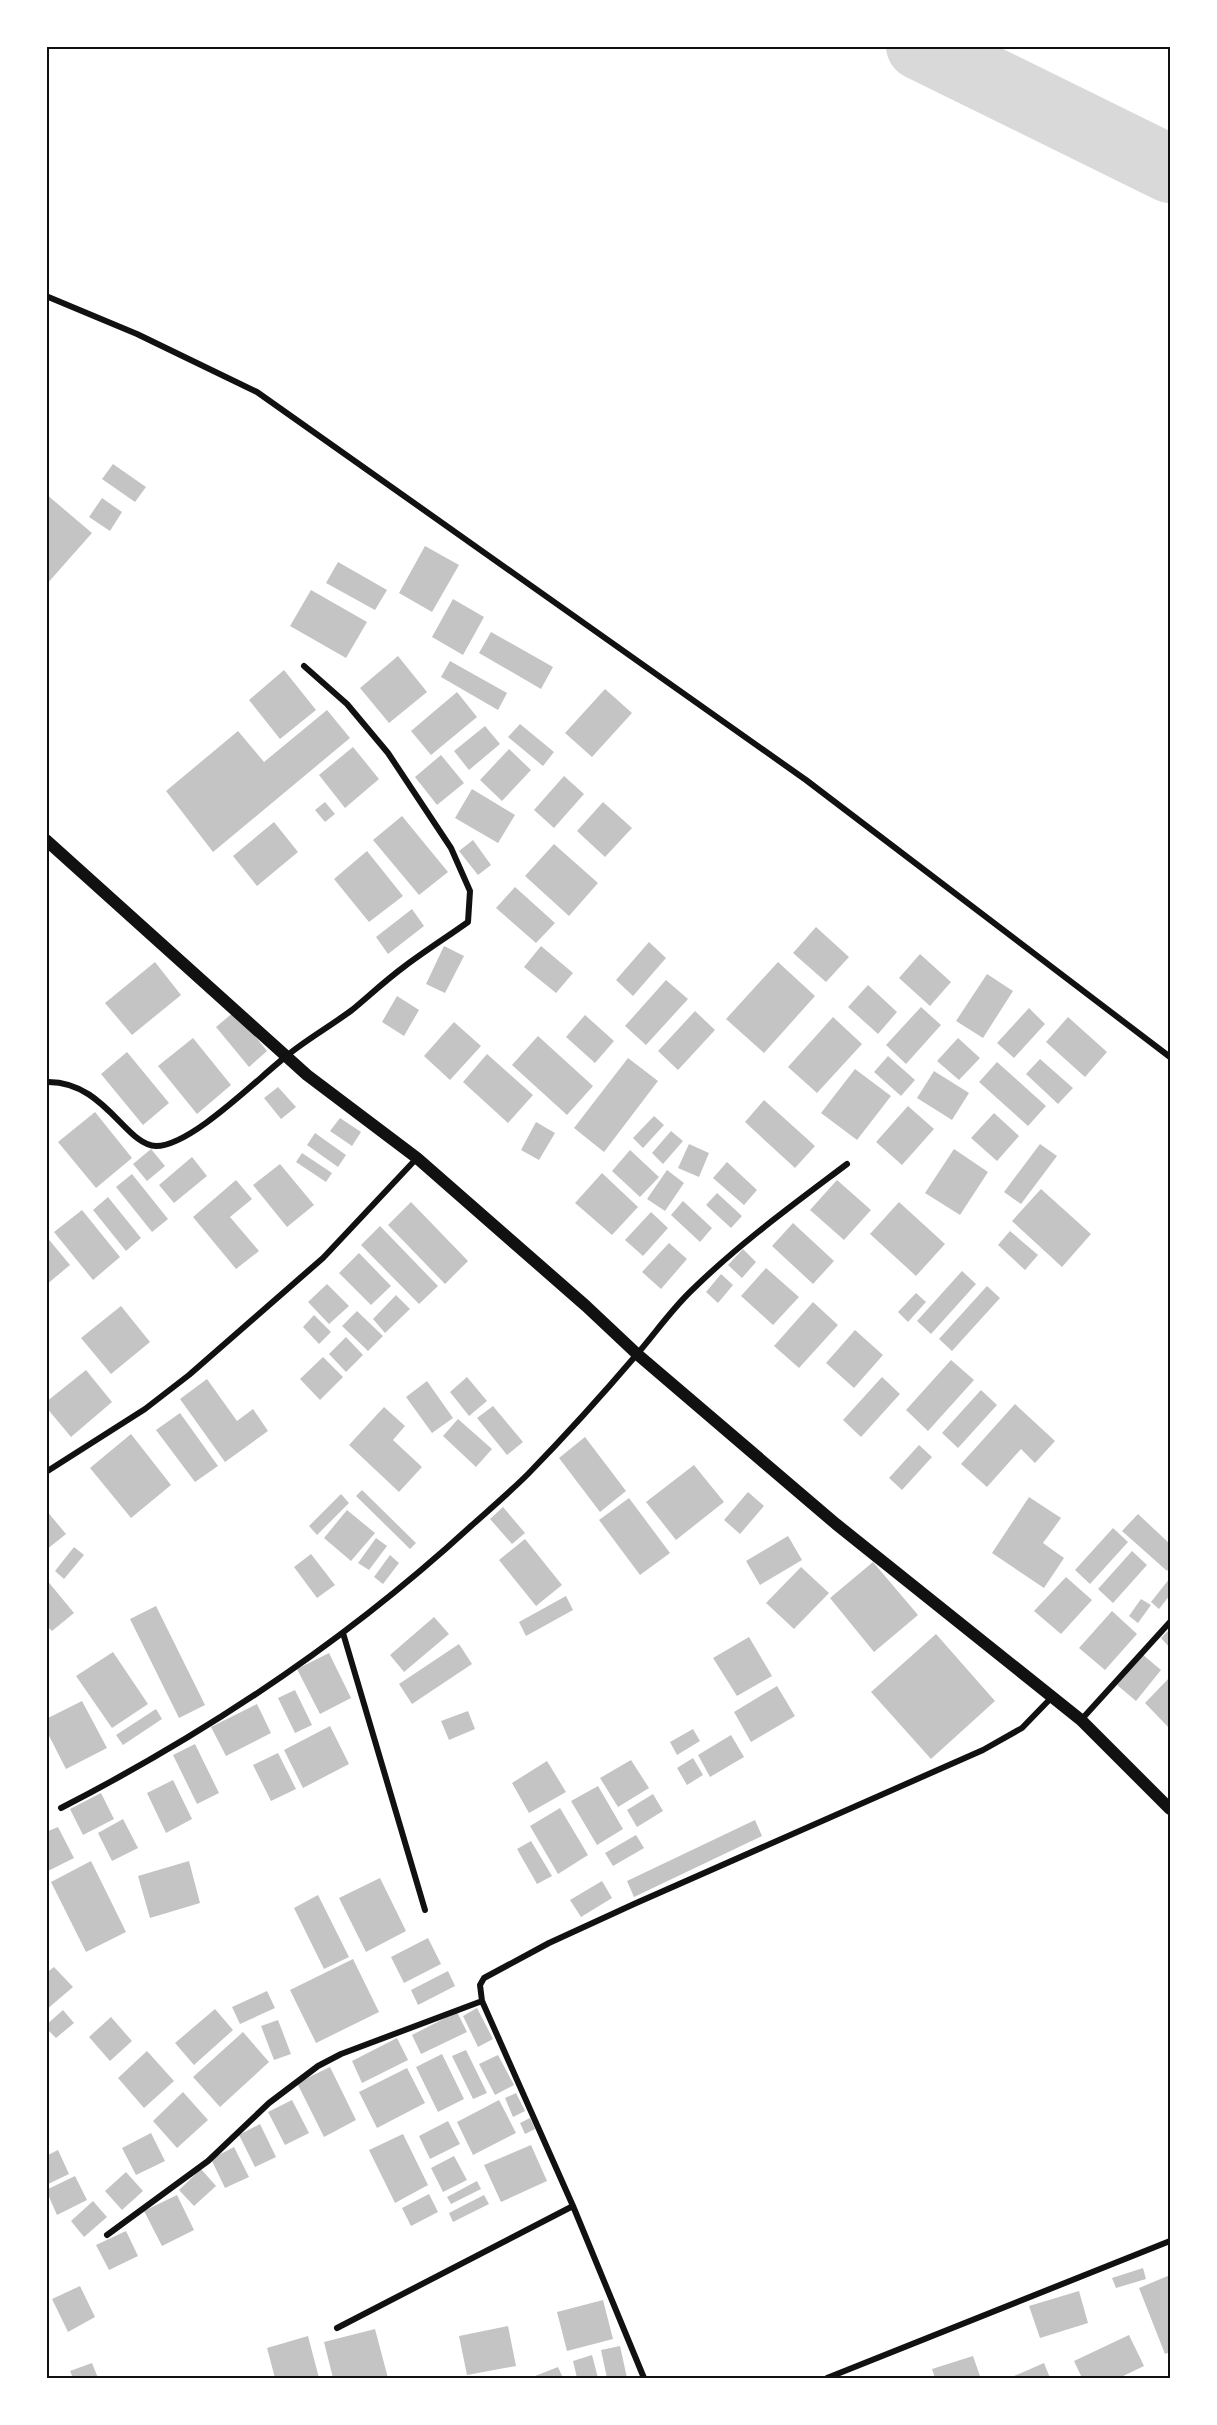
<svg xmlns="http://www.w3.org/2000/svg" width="1217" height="2425" viewBox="0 0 1217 2425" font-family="'Nunito Sans',sans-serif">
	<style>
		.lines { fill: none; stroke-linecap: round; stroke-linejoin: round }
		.river { stroke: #d9d9d9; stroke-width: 68 }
		.building { fill: #c4c4c4 }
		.minor { stroke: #111; stroke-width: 6 }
		.secondary { stroke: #111; stroke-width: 12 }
		.neatline { fill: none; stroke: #111; stroke-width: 2 }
	</style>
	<rect width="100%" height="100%" fill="#fff"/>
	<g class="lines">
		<path class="river" d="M920,46L1170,169"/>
	</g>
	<path class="building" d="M113,464L146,487L135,502L102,479Z
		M46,494L92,533L46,585Z
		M102,498L122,512L110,531L89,517Z
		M425,546L459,565L432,612L399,593Z
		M338,562L387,590L375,610L326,583Z
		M311,590L367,622L346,658L290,626Z
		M453,599L484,617L463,655L432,637Z
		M491,632L553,667L541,689L479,653Z
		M398,656L427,692L389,723L360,688Z
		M450,661L507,693L498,710L441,677Z
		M284,670L316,710L280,739L249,700Z
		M605,689L632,713L592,757L565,733Z
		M457,692L477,717L431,755L411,731Z
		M327,710L350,738L213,852L166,791L238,731L264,762Z
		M520,724L554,752L543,766L508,737Z
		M485,726L500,744L469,770L454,751Z
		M353,747L379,779L345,808L319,775Z
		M509,749L531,770L502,801L480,780Z
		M441,755L464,783L437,805L415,777Z
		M564,776L584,794L554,828L534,810Z
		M472,789L515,815L498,843L455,818Z
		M325,802L335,814L325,822L315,810Z
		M603,802L632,828L605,857L577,831Z
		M402,816L448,872L419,895L373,840Z
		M274,822L298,852L257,886L233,856Z
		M473,840L491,865L478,875L459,851Z
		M554,844L598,883L569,916L525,876Z
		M367,851L403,896L369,922L334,879Z
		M515,887L555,923L536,943L496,908Z
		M412,909L424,926L388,954L376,937Z
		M816,927L849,957L826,982L793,953Z
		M649,942L666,958L633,996L616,980Z
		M444,946L464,956L445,993L426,984Z
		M541,946L573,973L556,993L524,967Z
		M920,954L951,982L930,1006L899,978Z
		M155,962L181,995L132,1035L105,1003Z
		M778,962L815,996L764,1053L726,1019Z
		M987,974L1013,991L983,1038L956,1021Z
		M666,980L688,999L646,1045L625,1026Z
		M868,985L897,1012L878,1034L848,1007Z
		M397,996L419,1010L404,1036L382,1022Z
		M921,1007L941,1025L906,1064L886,1045Z
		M1029,1008L1045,1024L1014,1058L997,1043Z
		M235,1011L267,1051L249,1067L216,1027Z
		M695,1011L715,1030L678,1070L658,1051Z
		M585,1015L614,1041L595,1063L566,1037Z
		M833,1017L862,1044L817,1093L788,1067Z
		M1068,1017L1107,1052L1085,1077L1046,1042Z
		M454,1022L481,1046L450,1080L424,1056Z
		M538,1036L593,1086L567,1115L512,1065Z
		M193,1038L231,1085L197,1114L158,1066Z
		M958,1038L980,1058L959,1080L937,1061Z
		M127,1052L169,1103L143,1125L101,1074Z
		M487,1054L533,1095L508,1123L463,1082Z
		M888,1056L915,1080L901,1096L874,1072Z
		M628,1058L658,1081L604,1152L574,1128Z
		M1040,1059L1073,1088L1058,1104L1026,1074Z
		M997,1062L1046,1106L1028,1126L979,1082Z
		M855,1069L891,1096L857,1140L821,1113Z
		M934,1071L969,1093L952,1120L917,1098Z
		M278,1087L296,1107L281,1119L264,1098Z
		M764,1100L815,1146L795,1168L745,1122Z
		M908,1106L934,1129L902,1165L876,1142Z
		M95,1112L132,1158L96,1188L58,1142Z
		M994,1113L1019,1136L997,1161L971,1138Z
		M654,1116L664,1125L643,1148L633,1138Z
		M340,1118L361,1132L352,1146L330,1131Z
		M536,1122L555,1133L539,1160L521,1150Z
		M671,1131L683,1141L663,1164L652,1153Z
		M315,1133L346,1155L338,1167L307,1145Z
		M689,1144L709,1153L699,1177L678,1168Z
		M1040,1144L1057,1156L1021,1204L1004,1192Z
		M151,1149L165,1166L147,1181L133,1164Z
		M954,1149L988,1172L960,1215L925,1193Z
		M630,1150L659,1177L640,1197L612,1171Z
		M302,1153L332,1173L326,1182L296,1162Z
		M192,1157L207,1176L174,1203L159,1185Z
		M727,1162L757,1190L744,1205L713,1178Z
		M280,1164L314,1205L287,1227L253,1185Z
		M667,1170L684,1183L665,1211L647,1199Z
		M602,1173L638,1207L612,1235L575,1203Z
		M132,1174L168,1219L152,1232L116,1187Z
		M236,1180L252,1199L230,1217L259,1251L236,1269L193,1217Z
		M837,1180L871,1210L844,1240L810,1210Z
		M1041,1189L1091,1234L1062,1267L1012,1221Z
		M717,1193L742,1216L731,1228L706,1205Z
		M108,1197L141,1238L126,1251L93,1210Z
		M683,1201L712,1228L700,1242L671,1215Z
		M411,1202L468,1261L445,1284L388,1225Z
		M899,1202L945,1244L916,1276L870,1234Z
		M82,1210L120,1257L93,1280L54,1232Z
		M651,1212L668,1228L643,1256L625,1240Z
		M793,1223L834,1261L813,1284L772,1246Z
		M380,1226L438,1286L419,1304L361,1245Z
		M1010,1231L1038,1255L1025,1270L998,1245Z
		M46,1236L70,1265L46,1285Z
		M669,1243L687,1259L661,1289L642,1272Z
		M743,1249L756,1262L742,1278L728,1265Z
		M359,1253L391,1286L371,1305L339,1273Z
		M766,1268L799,1297L773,1325L741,1296Z
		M962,1271L976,1284L931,1334L917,1321Z
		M721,1274L733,1285L718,1303L706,1292Z
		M327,1284L349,1306L329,1324L308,1302Z
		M987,1286L1000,1298L952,1351L939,1339Z
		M916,1293L926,1302L908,1322L898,1312Z
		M396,1295L410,1309L385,1333L373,1319Z
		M813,1302L838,1325L799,1368L774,1346Z
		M121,1306L150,1342L111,1374L81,1338Z
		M357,1311L383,1336L368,1351L342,1326Z
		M314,1315L331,1332L319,1344L303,1327Z
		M855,1330L883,1355L854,1388L826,1363Z
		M346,1337L363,1355L346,1372L329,1354Z
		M323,1357L343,1377L320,1400L300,1379Z
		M951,1360L974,1380L928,1431L906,1410Z
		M86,1370L112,1402L71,1437L46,1407V1402Z
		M467,1377L487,1401L469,1416L450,1392Z
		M882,1377L900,1394L861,1437L843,1420Z
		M207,1379L237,1421L253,1409L268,1431L225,1462L180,1399Z
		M427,1381L453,1418L432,1433L406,1397Z
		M981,1390L997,1405L958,1448L942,1433Z
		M1015,1404L1055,1441L1035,1463L1021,1449L987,1487L961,1464Z
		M493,1406L523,1442L507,1455L477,1418Z
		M384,1407L405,1426L393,1440L422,1467L399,1492L349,1445Z
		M180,1413L218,1466L195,1482L156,1430Z
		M458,1419L492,1449L476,1467L443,1436Z
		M131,1434L171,1485L131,1518L90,1468Z
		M585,1437L626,1491L600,1512L559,1458Z
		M919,1445L932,1457L902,1490L889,1478Z
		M694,1465L724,1502L676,1540L646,1502Z
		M362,1490L416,1543L410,1549L356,1496Z
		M748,1492L764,1506L740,1534L724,1520Z
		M341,1494L349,1503L317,1535L309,1526Z
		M1029,1497L1061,1518L1043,1543L1064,1558L1044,1588L992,1553Z
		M629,1498L670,1553L640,1575L599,1520Z
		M503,1507L525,1533L512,1544L490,1519Z
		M46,1510L66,1534L46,1550Z
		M347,1510L375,1533L351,1561L324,1538Z
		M1138,1514L1170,1544V1567L1167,1571L1122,1531Z
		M1113,1528L1128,1542L1090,1584L1075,1570Z
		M788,1536L802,1560L760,1585L746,1561Z
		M376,1538L387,1546L369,1570L358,1563Z
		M525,1539L562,1585L536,1606L499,1560Z
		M74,1547L84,1555L64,1579L55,1571Z
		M1132,1551L1147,1565L1113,1603L1098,1589Z
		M311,1554L335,1585L317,1598L294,1567Z
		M390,1555L399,1563L383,1584L374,1577Z
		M873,1562L918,1615L874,1652L830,1598Z
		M801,1567L829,1593L794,1629L766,1603Z
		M1066,1577L1092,1600L1061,1634L1034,1611Z
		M1170,1578V1595L1159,1609L1151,1602Z
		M46,1579L74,1613L52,1631L46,1625Z
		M566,1596L573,1610L526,1636L519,1622Z
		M1141,1599L1151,1605L1138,1623L1129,1616Z
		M156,1606L205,1705L179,1718L130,1619Z
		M1112,1611L1137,1634L1105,1670L1079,1648Z
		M434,1617L449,1634L404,1672L390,1655Z
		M1170,1629V1648L1161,1638Z
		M936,1634L995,1701L931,1759L871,1692Z
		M749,1637L772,1676L737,1696L713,1658Z
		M459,1644L472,1664L412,1704L399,1684Z
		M113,1652L148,1704L112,1728L76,1676Z
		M329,1653L351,1698L320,1714L297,1669Z
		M1142,1654L1161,1670L1136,1701L1117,1685Z
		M1170,1677V1729L1145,1703Z
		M777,1686L795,1716L751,1742L734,1712Z
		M295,1690L312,1725L295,1733L278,1698Z
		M82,1701L107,1748L66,1769L46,1730V1719Z
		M257,1704L271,1733L226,1756L211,1727Z
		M156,1709L162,1719L123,1745L116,1735Z
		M468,1711L475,1729L449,1740L441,1721Z
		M330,1726L349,1764L303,1788L284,1750Z
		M693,1729L700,1741L677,1755L670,1742Z
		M731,1735L744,1757L710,1777L698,1755Z
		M195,1744L219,1793L197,1804L173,1755Z
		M278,1753L296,1789L271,1801L253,1765Z
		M693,1758L703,1775L687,1785L677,1768Z
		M631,1760L649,1788L618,1807L600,1778Z
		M547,1761L566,1792L529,1813L512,1783Z
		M173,1780L192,1819L166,1833L147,1793Z
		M598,1786L623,1829L597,1845L571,1801Z
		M101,1793L114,1819L83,1835L70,1809Z
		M653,1794L663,1811L637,1827L627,1810Z
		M560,1808L588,1855L558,1874L530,1826Z
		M123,1819L138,1848L112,1861L98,1833Z
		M755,1820L762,1836L634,1897L627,1881Z
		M58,1827L74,1858L46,1872V1832Z
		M636,1835L644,1848L613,1866L605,1853Z
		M531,1841L552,1876L537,1884L517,1849Z
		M91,1861L126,1932L86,1952L51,1882Z
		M189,1861L200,1903L150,1918L138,1876Z
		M380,1878L406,1931L366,1952L339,1898Z
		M602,1881L612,1898L581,1917L570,1900Z
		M318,1895L349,1957L324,1969L294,1908Z
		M428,1938L441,1964L404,1983L391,1957Z
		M353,1959L379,2012L316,2043L290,1990Z
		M54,1967L73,1987L46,2010V1973Z
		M448,1971L455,1986L418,2005L411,1990Z
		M267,1991L275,2008L240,2024L232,2007Z
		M477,2008L493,2039L478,2047L463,2016Z
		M215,2009L233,2030L194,2065L175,2043Z
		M63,2010L74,2023L56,2038L46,2028V2025Z
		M457,2012L467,2032L421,2054L412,2035Z
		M111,2017L132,2041L110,2061L89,2037Z
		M278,2020L291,2054L274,2060L261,2026Z
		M243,2032L269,2062L220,2107L193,2077Z
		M397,2038L408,2060L362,2083L352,2061Z
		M466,2050L487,2093L473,2099L452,2056Z
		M147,2051L174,2081L144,2108L118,2078Z
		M442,2054L464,2099L438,2112L416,2067Z
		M498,2055L514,2085L495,2095L479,2064Z
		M330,2067L356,2120L324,2137L297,2083Z
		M407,2068L425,2103L377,2128L359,2092Z
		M183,2092L208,2120L177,2148L153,2121Z
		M516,2093L525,2111L513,2117L505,2098Z
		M292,2100L309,2133L285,2145L268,2112Z
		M499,2100L516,2133L473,2155L457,2122Z
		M530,2118L535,2129L525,2134L520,2123Z
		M448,2121L460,2144L430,2159L419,2136Z
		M260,2124L276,2157L255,2167L239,2135Z
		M151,2133L165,2161L136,2175L122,2148Z
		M403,2134L428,2185L395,2203L369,2150Z
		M531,2145L547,2181L501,2202L484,2165Z
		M234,2147L249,2177L225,2188L211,2159Z
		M58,2150L69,2174L46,2185V2156Z
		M454,2156L467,2180L443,2192L431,2168Z
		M201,2169L216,2186L194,2206L179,2190Z
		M126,2172L143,2191L122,2210L105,2191Z
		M75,2176L87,2200L57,2215L46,2190Z
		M477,2181L481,2189L451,2204L447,2197Z
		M429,2194L438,2212L411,2226L402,2208Z
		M177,2195L194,2230L162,2246L144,2211Z
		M484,2195L489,2204L453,2222L449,2213Z
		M93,2201L107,2217L84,2237L71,2221Z
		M126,2231L138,2256L109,2270L96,2245Z
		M1143,2268L1146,2279L1116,2288L1112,2278Z
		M1170,2275V2352L1165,2354L1139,2288Z
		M80,2286L95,2317L68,2332L52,2299Z
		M1079,2291L1088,2323L1040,2338L1029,2306Z
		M603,2300L613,2339L567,2351L557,2312Z
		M508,2326L516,2366L467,2375L459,2336Z
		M375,2329L388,2378H333L324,2342Z
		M1129,2335L1144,2366L1119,2378H1082L1074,2361Z
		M308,2336L319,2378H275L267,2348Z
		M620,2346L627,2378H607L601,2350Z
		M592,2355L598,2378H577L573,2361Z
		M973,2356L980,2376L972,2378H935L932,2369Z
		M92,2363L98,2378H73L70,2371Z
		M1044,2363L1050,2378H1015L1014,2376Z
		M558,2367L563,2378H530Z"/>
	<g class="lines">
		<path class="minor" d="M46,296L137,334L257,392L806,780L1170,1057
			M46,1082C104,1080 126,1146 156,1146C192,1146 260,1076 289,1054C309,1038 332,1025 352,1010C370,995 386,980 405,966C425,951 447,937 468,922L470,891L451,848L388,753L347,704L304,666
			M46,1472L145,1409L189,1375L323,1258L417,1158
			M343,1633L425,1910
			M1081,1720L1170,1622
			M61,1808C209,1732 348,1639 471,1526C490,1509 510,1492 528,1474C566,1435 603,1394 638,1353C656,1332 672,1309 692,1290C740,1243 794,1204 847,1164
			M107,2235L208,2161L269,2103L318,2066L341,2054L482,2001
			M337,2328L573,2206
			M644,2378L573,2206L482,2001L480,1985L484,1978L549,1943L634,1904L983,1750L1022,1728L1052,1697
			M827,2378L1170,2241"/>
		<path class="secondary" d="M46,840L307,1075L417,1158L586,1306L637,1354L836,1524L1081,1720L1170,1809"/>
	</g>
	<rect width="1217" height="2425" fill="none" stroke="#ffffff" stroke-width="96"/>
	<rect x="48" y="48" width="1121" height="2329" class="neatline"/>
</svg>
